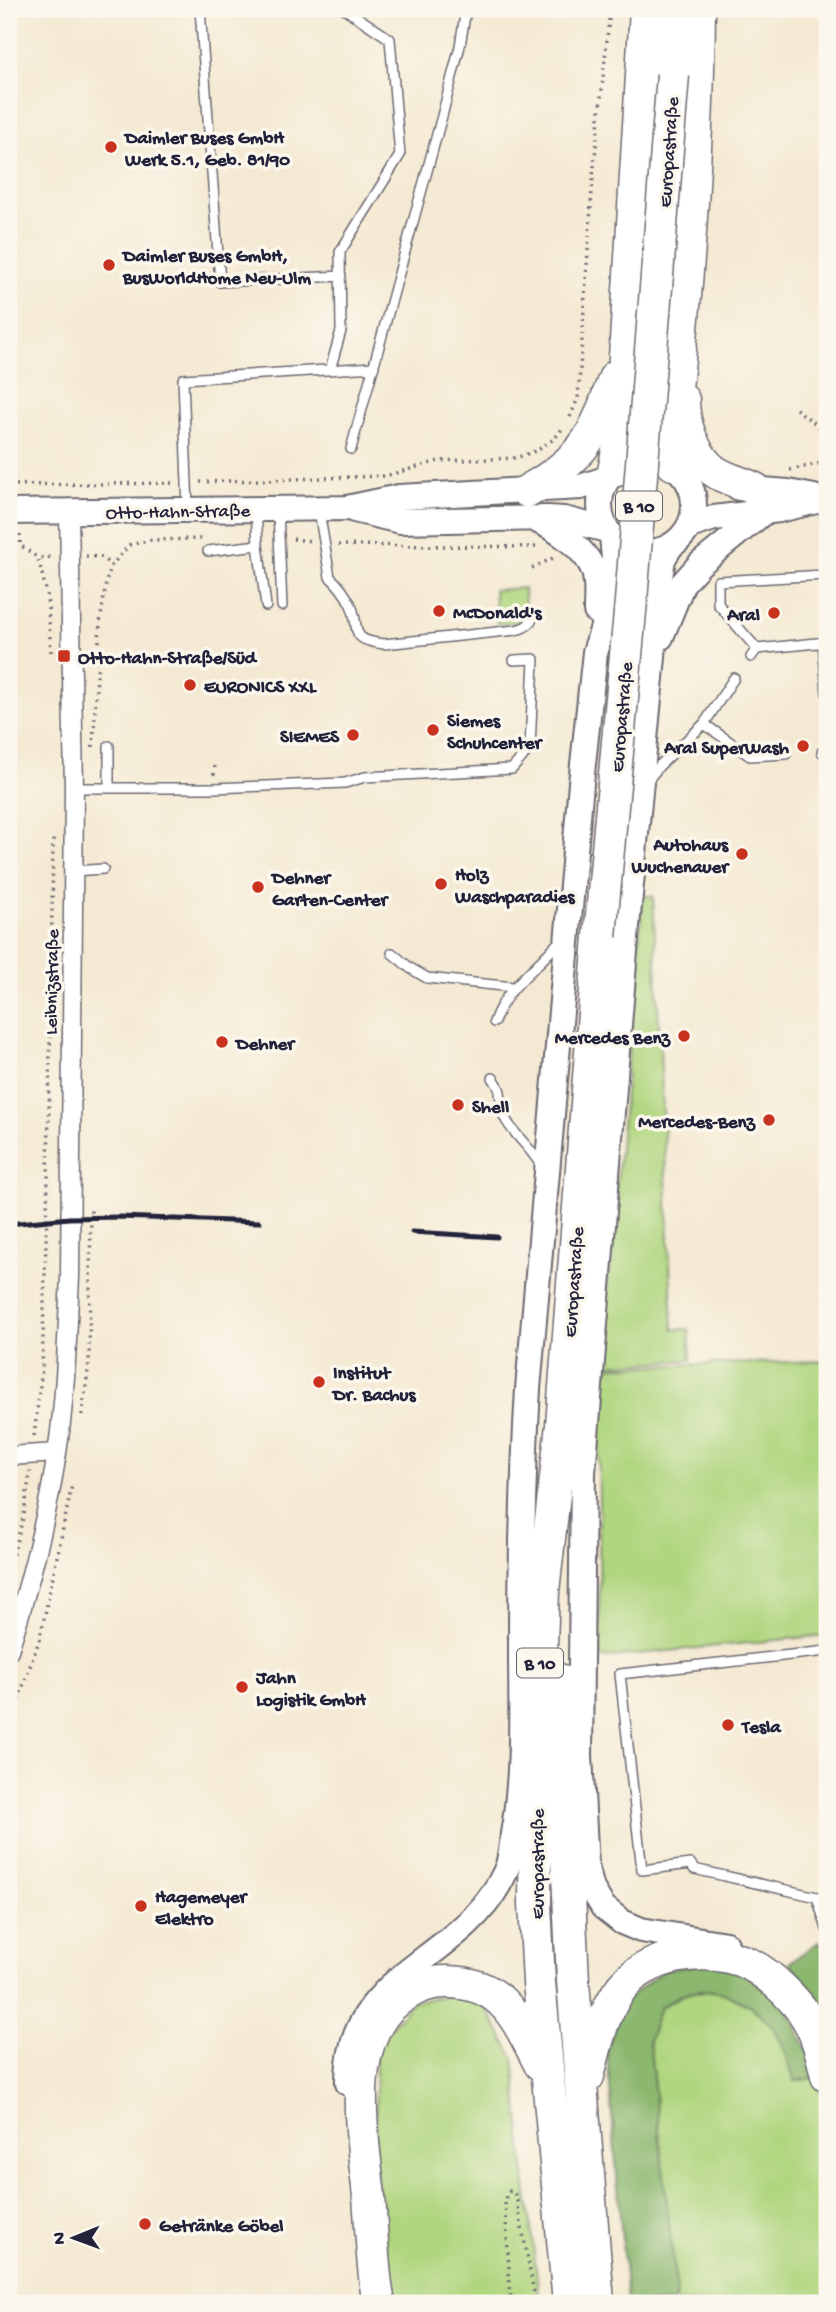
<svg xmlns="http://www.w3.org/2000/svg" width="836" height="2312" viewBox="0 0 836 2312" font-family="'Gochi Hand',sans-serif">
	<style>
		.green { fill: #b0d67f; stroke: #697c5d; stroke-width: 2 }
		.forest { fill: #8cb76e; stroke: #576c54; stroke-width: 2 }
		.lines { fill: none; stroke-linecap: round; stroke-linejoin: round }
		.lane-casing { stroke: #6c6870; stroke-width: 12 }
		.street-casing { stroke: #6c6870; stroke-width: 21 }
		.secondary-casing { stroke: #6c6870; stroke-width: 28 }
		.highway-casing { stroke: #6c6870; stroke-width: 35 }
		.path { stroke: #6c6870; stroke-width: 3.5; stroke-dasharray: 2 5; stroke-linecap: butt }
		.lane { stroke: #fff; stroke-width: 9 }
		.street { stroke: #fff; stroke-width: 18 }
		.secondary { stroke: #fff; stroke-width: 24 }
		.highway { stroke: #fff; stroke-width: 32 }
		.rail { stroke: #22223b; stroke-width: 5 }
		.highway-bridge-casing { stroke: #6c6870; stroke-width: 35; stroke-linecap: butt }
		.highway-bridge { stroke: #fff; stroke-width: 32 }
		.poi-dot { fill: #c8321e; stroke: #fbf7ec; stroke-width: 2.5 }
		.labels { text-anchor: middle; stroke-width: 7; stroke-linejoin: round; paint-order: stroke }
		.shield { fill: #fbf7ec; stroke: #636270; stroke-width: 2 }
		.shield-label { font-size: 18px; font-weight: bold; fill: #22223b }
		.poi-label { font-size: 19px; font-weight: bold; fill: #22223b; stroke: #fbf7ec; text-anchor: start }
		.street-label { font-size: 19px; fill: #22223b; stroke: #fbf7ec }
	</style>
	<rect width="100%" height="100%" fill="#fbf7ec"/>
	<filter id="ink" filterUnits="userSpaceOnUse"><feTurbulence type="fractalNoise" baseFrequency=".0143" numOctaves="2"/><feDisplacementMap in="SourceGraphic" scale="14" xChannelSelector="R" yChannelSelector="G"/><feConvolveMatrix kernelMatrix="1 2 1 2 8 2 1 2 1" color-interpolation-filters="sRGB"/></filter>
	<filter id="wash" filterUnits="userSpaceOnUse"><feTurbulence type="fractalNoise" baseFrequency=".00686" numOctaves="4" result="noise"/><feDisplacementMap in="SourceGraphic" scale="28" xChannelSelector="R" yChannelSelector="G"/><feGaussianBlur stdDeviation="1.57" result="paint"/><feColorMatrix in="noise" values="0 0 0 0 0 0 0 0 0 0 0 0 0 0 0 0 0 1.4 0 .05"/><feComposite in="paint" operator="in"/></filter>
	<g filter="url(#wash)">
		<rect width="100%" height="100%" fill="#f4e9d2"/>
		<path class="green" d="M524,588L526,622L497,624L494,590Z
			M643,896H653L673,1329H689L691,1360L600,1365Z
			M827,1361V1635L600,1658L598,1367Z
			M719,1991C770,2014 781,2026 794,2081L820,2077L827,2110V2303H677L649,2040L660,2007L689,1992Z
			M468,1993L488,2011L514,2058L524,2169L540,2303H393L375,2164L376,2046L413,2001Z"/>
		<path class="forest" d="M819,1942L827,1955V2011L807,1983L789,1963Z
			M704,1963L740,1970L786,2006L820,2077L794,2081C784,2039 773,2015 732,1997C719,1991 703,1988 689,1992C679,1994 669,2003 660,2007L649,2040L677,2294L673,2303H627L607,2050L624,2001L663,1971Z"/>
	</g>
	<g filter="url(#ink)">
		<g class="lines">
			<g class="lane-casing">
				<path id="lane" d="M200,9L220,282L341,276
					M330,370L341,331L340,252L400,155L390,39L345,9
					M351,449L442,116L460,46L466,9
					M825,502L827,626
					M188,509L183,379L374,367
					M278,511L282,606
					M319,511L330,577C339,585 346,595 351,605C361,629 347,640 384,644L516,630C524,628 531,625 533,616
					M258,545L266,606
					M208,551L258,545L256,511
					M823,642L827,693
					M757,649L718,604V581L825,575
					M751,657L757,649L827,642
					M704,724L750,756L786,754
					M109,746V788
					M822,752H827
					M648,780L660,765L704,724L734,678
					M74,788H214L345,783L365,777L512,769L530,748L534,659L514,660
					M73,871L103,869
					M392,953L410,968L427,978L513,987
					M494,1022C507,984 538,969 562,938
					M493,1078C505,1093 498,1101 504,1116C511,1133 532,1148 541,1166
					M827,1651L620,1674L642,1870L691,1864L694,1869L817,1897L827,1929"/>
			</g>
			<g class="street-casing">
				<path id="street" d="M9,1456L57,1453
					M9,1650C29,1586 47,1519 57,1453C66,1395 67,1335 70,1277L74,788L69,512"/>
			</g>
			<g class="secondary-casing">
				<path id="secondary" d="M600 505a47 47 0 1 1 94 0a47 47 0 1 1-94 0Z
					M739,488L788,492L814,497
					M354,510L400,521L548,518L564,519L607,530
					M9,512L347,508L399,497L581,487L608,478
					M538,521C557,529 588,551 594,572C598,584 596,599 596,611
					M690,526L714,518L779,510L825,499
					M671,546L663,559L657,596L653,657L627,926L583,1473L580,1756L586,1866L592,1889L603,1907L622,1922L641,1930L726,1944
					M661,637L683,583L700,564L764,512
					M348,2083C346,1975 456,1962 499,1884C502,1878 506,1872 508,1865C511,1855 512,1844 513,1834C524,1771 521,1707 521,1643C521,1559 523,1474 528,1389L581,783L595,652L611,602L614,559L612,536"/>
			</g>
			<g class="highway-casing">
				<path id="highway" d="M673,75L675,9
					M683,400C683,423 694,456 714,471C725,479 743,483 755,489
					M673,464L669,454L670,442C687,298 698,154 699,9
					M614,471L620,440L646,9
					M527,491C552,477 578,459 592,433C602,416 608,395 615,377
					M559,1680L573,1981L598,2303
					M588,2076C596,2045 602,2013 622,1987C637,1968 665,1957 688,1955C709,1953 732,1955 751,1965C771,1975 801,2004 811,2025C819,2040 823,2059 827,2076
					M379,2303C372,2269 372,2232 369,2197C363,2137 344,2041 398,2000C414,1988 428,1982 447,1982C504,1982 517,2020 540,2064
					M569,2303L539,1982L535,1903L536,1779L543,1591L562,1425L600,936"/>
			</g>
			<path class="path" d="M796,409L817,425L827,440
				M570,417L578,398L593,177L610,9
				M790,470L827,462
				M200,482L385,476L439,461L516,458L538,450L555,438L562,429
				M9,485L175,483
				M20,534V545L38,558
				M293,539L313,541
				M338,545L540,547
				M86,556L102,557L111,566
				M532,568L555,557
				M51,652L47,594L38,558L53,557
				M93,747L100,623L106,583L111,566L129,545L152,540L201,539
				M214,775L215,764
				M82,1415L89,1363L91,1206
				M34,1436L42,1369L48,1178L53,839
				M9,1568L24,1515L30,1471
				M9,1726L40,1638L72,1485
				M511,2303L505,2203L506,2195L510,2191L515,2195L517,2201L536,2303"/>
			<use href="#lane" class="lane"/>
			<use href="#street" class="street"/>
			<use href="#secondary" class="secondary"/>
			<use href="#highway" class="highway"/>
			<path class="rail" d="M9,1224L69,1218L119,1217L259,1222
				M412,1232L497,1237"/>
			<g class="highway-bridge-casing">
				<path id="highway-bridge" d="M600,936L631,601L673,75"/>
			</g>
			<use href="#highway-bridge" class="highway-bridge"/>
		</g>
	</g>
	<g class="poi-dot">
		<circle cx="111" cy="147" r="7"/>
		<circle cx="109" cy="265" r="7"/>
		<circle cx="439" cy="611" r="7"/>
		<circle cx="774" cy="613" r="7"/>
		<rect x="57" y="649" width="14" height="14" rx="3.5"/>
		<circle cx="190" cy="685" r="7"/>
		<circle cx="433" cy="730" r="7"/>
		<circle cx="353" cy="735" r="7"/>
		<circle cx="803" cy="746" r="7"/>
		<circle cx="742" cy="854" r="7"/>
		<circle cx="441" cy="884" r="7"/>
		<circle cx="258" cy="887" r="7"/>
		<circle cx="684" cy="1036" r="7"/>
		<circle cx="222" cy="1042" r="7"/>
		<circle cx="458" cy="1105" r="7"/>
		<circle cx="769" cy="1120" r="7"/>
		<circle cx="319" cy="1382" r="7"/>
		<circle cx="242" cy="1687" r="7"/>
		<circle cx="728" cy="1725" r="7"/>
		<circle cx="141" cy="1906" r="7"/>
		<circle cx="145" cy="2224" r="7"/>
	</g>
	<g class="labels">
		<g class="shield">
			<rect x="616" y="491.5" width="46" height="29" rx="5"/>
			<rect x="517" y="1648.5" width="46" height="29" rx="5"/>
		</g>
		<g class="shield-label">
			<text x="639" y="512">B 10</text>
			<text x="540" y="1669">B 10</text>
		</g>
		<g class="poi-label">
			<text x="125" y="143">Daimler Buses GmbH<tspan x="125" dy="22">Werk 5.1, Geb. 81/90</tspan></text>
			<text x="123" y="261">Daimler Buses GmbH,<tspan x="123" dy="22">BusWorldHome Neu-Ulm</tspan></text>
			<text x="453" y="618">McDonald's</text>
			<text x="760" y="620" text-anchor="end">Aral</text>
			<text x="78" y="663">Otto-Hahn-Straße/Süd</text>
			<text x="204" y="692">EURONICS XXL</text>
			<text x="447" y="726">Siemes<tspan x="447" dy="22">Schuhcenter</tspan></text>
			<text x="339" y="742" text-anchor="end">SIEMES</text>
			<text x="789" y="753" text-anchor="end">Aral SuperWash</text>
			<text x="728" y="850" text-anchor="end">Autohaus<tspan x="728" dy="22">Wuchenauer</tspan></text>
			<text x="455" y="880">Holz<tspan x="455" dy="22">Waschparadies</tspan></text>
			<text x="272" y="883">Dehner<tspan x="272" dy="22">Garten-Center</tspan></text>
			<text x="670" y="1043" text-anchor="end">Mercedes Benz</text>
			<text x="236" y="1049">Dehner</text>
			<text x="472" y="1112">Shell</text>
			<text x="755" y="1127" text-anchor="end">Mercedes-Benz</text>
			<text x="333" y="1378">Institut<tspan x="333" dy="22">Dr. Bachus</tspan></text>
			<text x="256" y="1683">Jahn<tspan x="256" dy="22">Logistik GmbH</tspan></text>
			<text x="742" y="1732">Tesla</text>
			<text x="155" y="1902">Hagemeyer<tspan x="155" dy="22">Elektro</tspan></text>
			<text x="159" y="2231">Getränke Göbel</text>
		</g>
		<g class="street-label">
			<text transform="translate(667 152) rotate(-86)" y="7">Europastraße</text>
			<text transform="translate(178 510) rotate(-1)" y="7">Otto-Hahn-Straße</text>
			<text transform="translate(620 717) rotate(-85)" y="7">Europastraße</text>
			<text transform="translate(50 982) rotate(-89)" y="7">Leibnizstraße</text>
			<text transform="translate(572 1282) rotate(-86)" y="7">Europastraße</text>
			<text transform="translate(536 1864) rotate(-90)" y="7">Europastraße</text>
		</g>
	</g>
	<rect width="836" height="2312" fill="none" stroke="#fbf7ec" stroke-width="35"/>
	<g transform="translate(74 2238) rotate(269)" stroke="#fbf7ec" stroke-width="5" paint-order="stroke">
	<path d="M0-5L12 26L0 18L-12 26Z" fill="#22223b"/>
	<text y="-10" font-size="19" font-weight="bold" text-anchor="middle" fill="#22223b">N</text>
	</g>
</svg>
